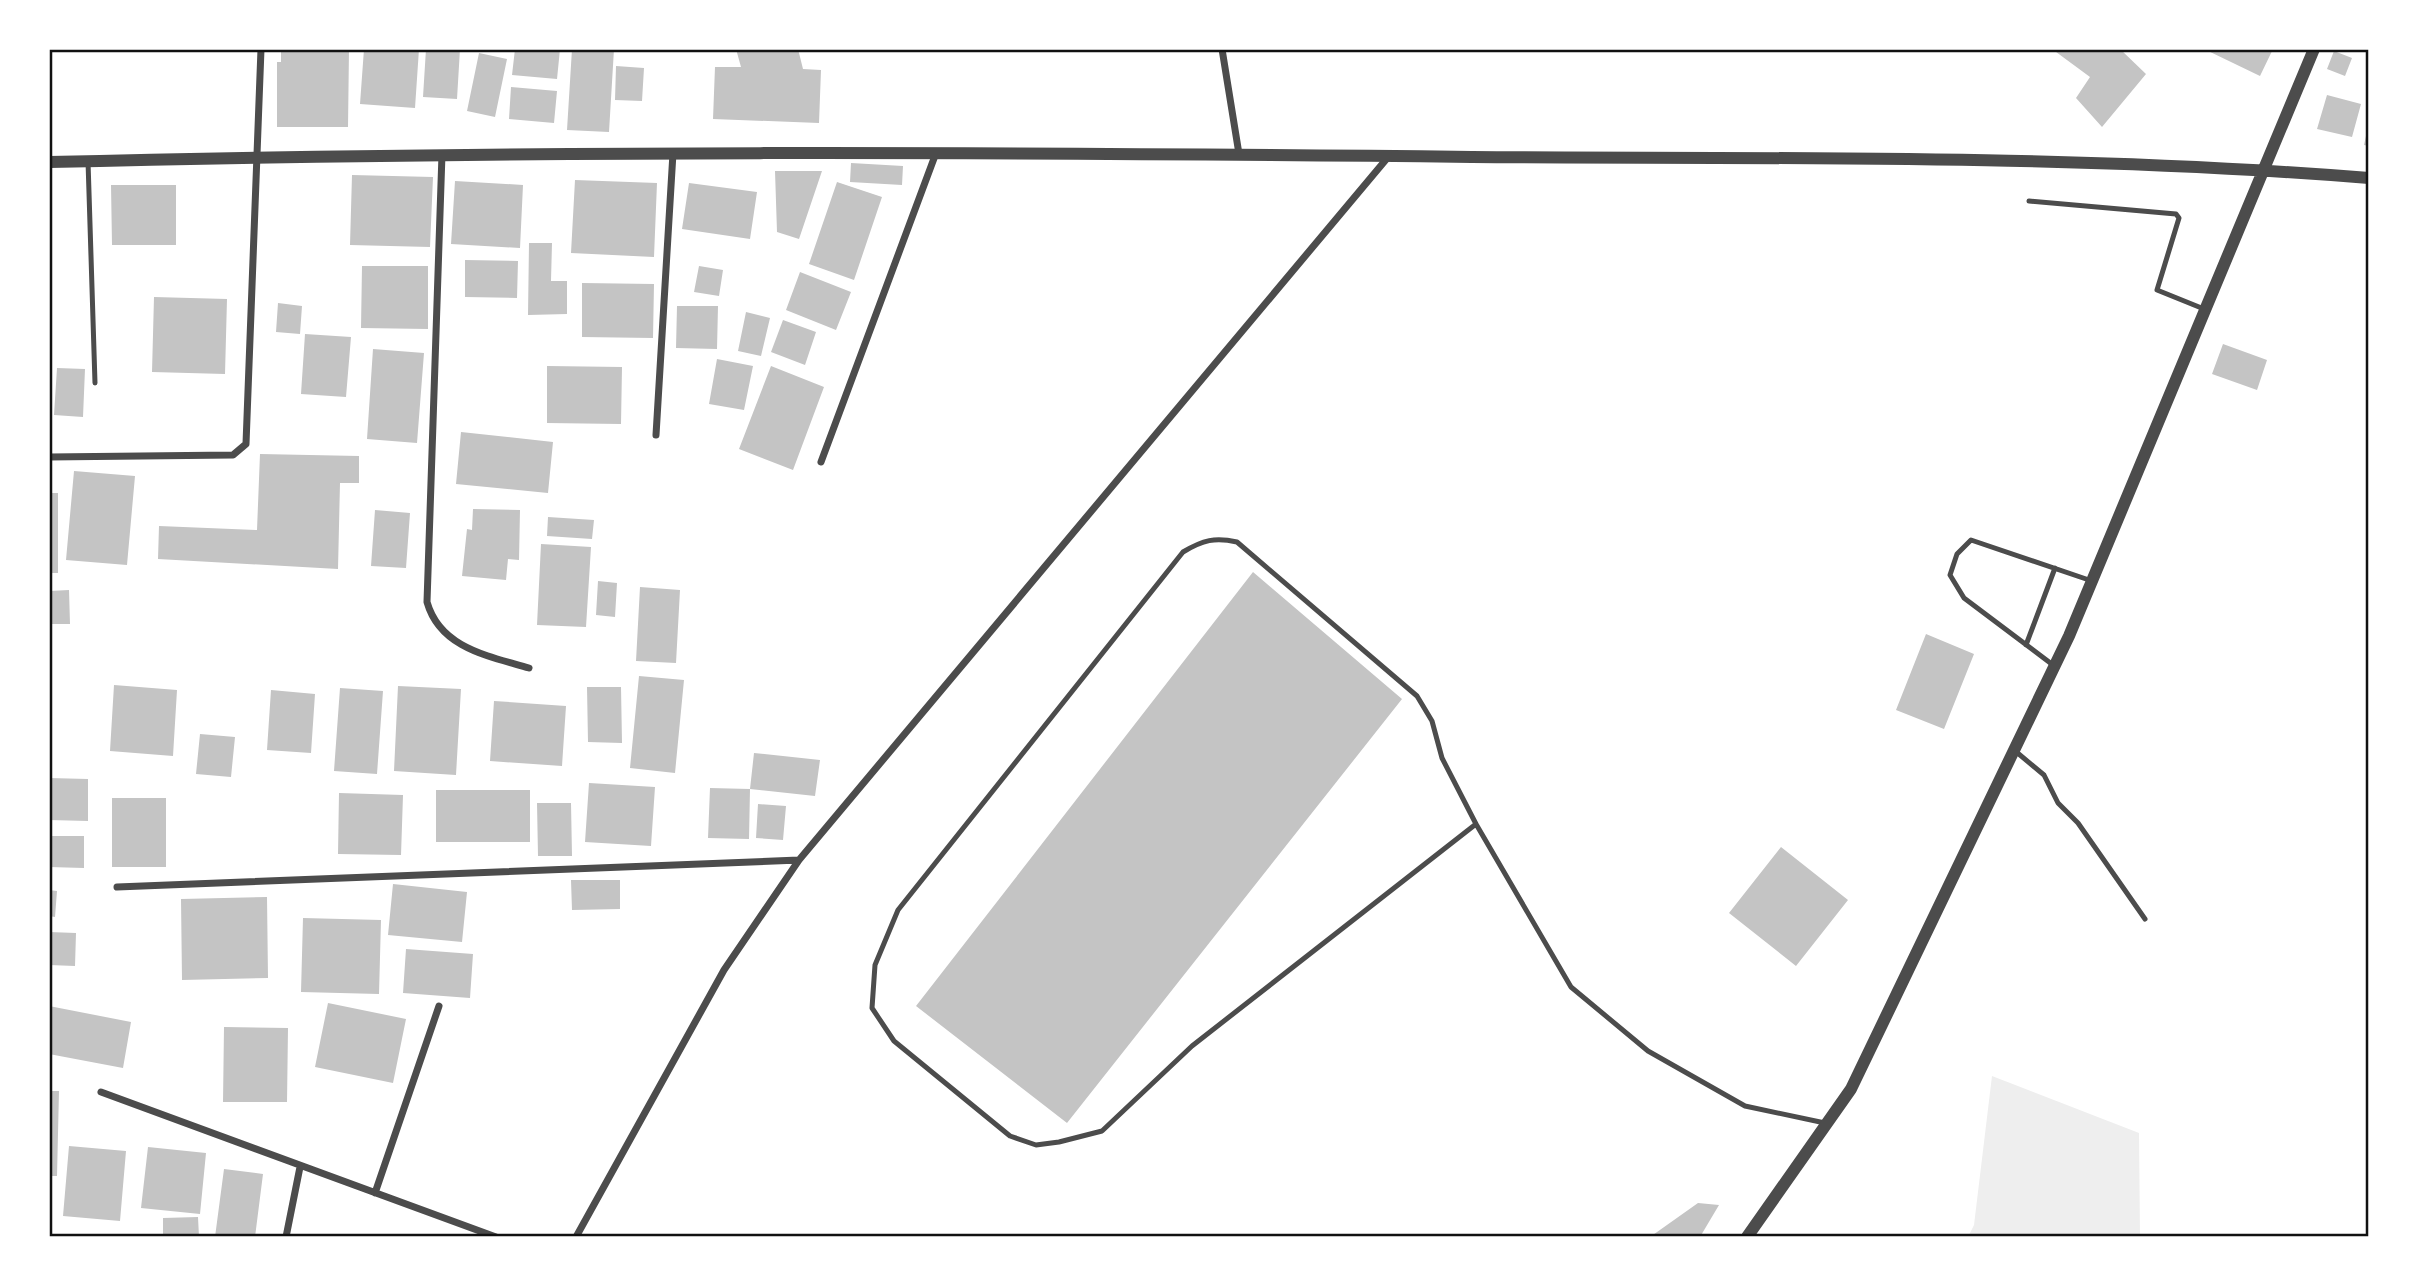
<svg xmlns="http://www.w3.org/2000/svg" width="2418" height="1286" viewBox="0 0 2418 1286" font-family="'Sofia Sans Condensed',sans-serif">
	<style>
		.green { fill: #eee }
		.building { fill: #c4c4c4 }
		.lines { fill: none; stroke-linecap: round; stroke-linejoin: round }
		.service { stroke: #4c4c4c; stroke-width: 5 }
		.minor { stroke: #4c4c4c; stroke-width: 7 }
		.tertiary { stroke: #4c4c4c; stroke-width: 12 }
		.neatline { fill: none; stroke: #111; stroke-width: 2.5 }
	</style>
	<rect width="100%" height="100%" fill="#fff"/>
	<path class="green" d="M1992,1076L2139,1133L2140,1237H1968L1974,1225Z"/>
	<path class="building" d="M281,49H349L348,127H277V62H281Z
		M364,49H419L415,108L360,104Z
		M426,49H460L457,99L423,97Z
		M515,49H560L557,79L512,75Z
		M572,49H614L609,132L567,130Z
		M736,49H798L803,69L821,70L819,123L713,119L715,67H741Z
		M2052,49H2120L2146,74L2102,127L2076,98L2090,77Z
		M2204,49H2273L2260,76Z
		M2334,51L2352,58L2345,76L2327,69Z
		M479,53L507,59L495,117L467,111Z
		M616,66L644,68L642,101L615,100Z
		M511,87L557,91L554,123L509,119Z
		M2327,95L2361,104L2352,137L2317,129Z
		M2368,127H2369V146L2364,145Z
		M851,163L903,166L902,185L850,182Z
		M775,171H822L799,239L777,232Z
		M352,175L433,177L430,247L350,245Z
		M575,180L657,183L654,257L571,253Z
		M455,181L523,185L520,248L451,244Z
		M837,182L882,197L854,280L809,264Z
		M689,183L757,192L750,239L682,229Z
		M111,185H176V245H112Z
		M529,243H552L551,281H567V314L528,315Z
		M465,260L518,261L517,298L465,297Z
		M362,266H428V329L361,328Z
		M699,266L723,270L719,296L694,292Z
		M800,272L851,292L836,330L786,310Z
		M582,283L654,284L653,338L582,337Z
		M154,297L227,299L225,374L152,372Z
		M278,303L302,306L300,334L276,332Z
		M677,306H718L717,349L676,348Z
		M746,312L770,318L761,356L738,351Z
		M783,320L816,332L805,365L771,352Z
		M305,334L351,337L346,397L301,394Z
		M2223,344L2267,360L2257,390L2212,374Z
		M373,349L424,353L417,443L367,439Z
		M717,359L753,366L744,410L709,404Z
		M547,366L622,367L621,424L547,423Z
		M771,366L824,387L793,470L739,449Z
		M57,368L85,369L83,417L54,415Z
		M461,432L553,442L548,493L456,484Z
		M260,454L359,456V483H340L338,569L158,559L159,526L257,530Z
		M74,471L135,476L127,565L66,560Z
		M49,493H58V573H49Z
		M473,509L520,510L519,560L508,559L506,580L462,576L467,529L472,530Z
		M375,510L410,513L406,568L371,566Z
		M548,517L594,520L592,539L547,536Z
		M541,544L591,547L586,627L537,625Z
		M1253,572L1402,699L1067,1123L916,1006Z
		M598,581L617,583L615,617L596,615Z
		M640,587L680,590L676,663L636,661Z
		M69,590L70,624H49V591Z
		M1926,634L1974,654L1944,729L1896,710Z
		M639,676L684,680L675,773L630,768Z
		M114,685L177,690L173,756L110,751Z
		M398,686L461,689L456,775L394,771Z
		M587,687H621L622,743L588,742Z
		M340,688L383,691L377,774L334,771Z
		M271,690L315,694L311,753L267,750Z
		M494,701L566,706L562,766L490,761Z
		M200,734L235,737L231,777L196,774Z
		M754,753L820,760L815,796L750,789Z
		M49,778L88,779V821L49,820Z
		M589,783L655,787L651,846L585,842Z
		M710,788L750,789L749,839L708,838Z
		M436,790H530V842H436Z
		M339,793L403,795L401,855L338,854Z
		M112,798H166V867H112Z
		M537,803H571L572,856H538Z
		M758,804L786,806L783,840L756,838Z
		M49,836H84V868L49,867Z
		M1781,847L1848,900L1796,966L1729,913Z
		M571,880H620V909L572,910Z
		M393,884L467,892L462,942L388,935Z
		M49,890L57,891L55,917L49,916Z
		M267,897L268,978L182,980L181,899Z
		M303,918L381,920L379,994L301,992Z
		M49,932L76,933L75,966L49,965Z
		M406,949L473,954L470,998L403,993Z
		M328,1003L406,1019L393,1083L315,1067Z
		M49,1006L131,1022L123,1068L49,1054Z
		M224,1027L288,1028L287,1102H223Z
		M49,1091H59L57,1176H49Z
		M69,1146L126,1151L120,1221L63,1216Z
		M148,1147L206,1153L200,1214L141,1208Z
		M224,1169L263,1174L255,1237H215Z
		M1698,1203L1719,1205L1700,1237H1650Z
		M198,1217L199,1237H163V1218Z"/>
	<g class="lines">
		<path class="service" d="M88,161L95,383
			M2029,201L2176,214L2179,218L2157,290L2204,309
			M2026,645L2055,568
			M2053,665L1964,598L1950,575L1957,554L1971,540L2092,581
			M2014,750L2044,775L2058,803L2078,823L2145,919
			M1476,824L1442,758L1432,721L1417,696L1237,542C1215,537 1203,540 1183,552L898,910L875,965L872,1008L894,1041L1010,1136L1036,1145L1059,1142L1102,1131L1192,1046L1476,824L1571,987L1648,1051L1745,1106L1825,1123"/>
		<path class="minor" d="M1222,49L1239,154
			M442,154L427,602C440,648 488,656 529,668
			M656,435L673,153
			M49,457L233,455L246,444L261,49
			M821,462L936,153
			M117,887L799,860
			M101,1092L496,1237
			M375,1193L439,1006
			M286,1237L300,1167
			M576,1237L724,970L799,860L1389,156"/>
		<path class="tertiary" d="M49,162C523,150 997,152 1472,157C1771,159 2071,154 2369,178
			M1747,1237L1851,1089L2069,636L2314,49"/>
	</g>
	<rect width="2418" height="1286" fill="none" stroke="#ffffff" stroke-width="102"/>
	<rect x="51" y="51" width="2316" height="1184" class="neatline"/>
</svg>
